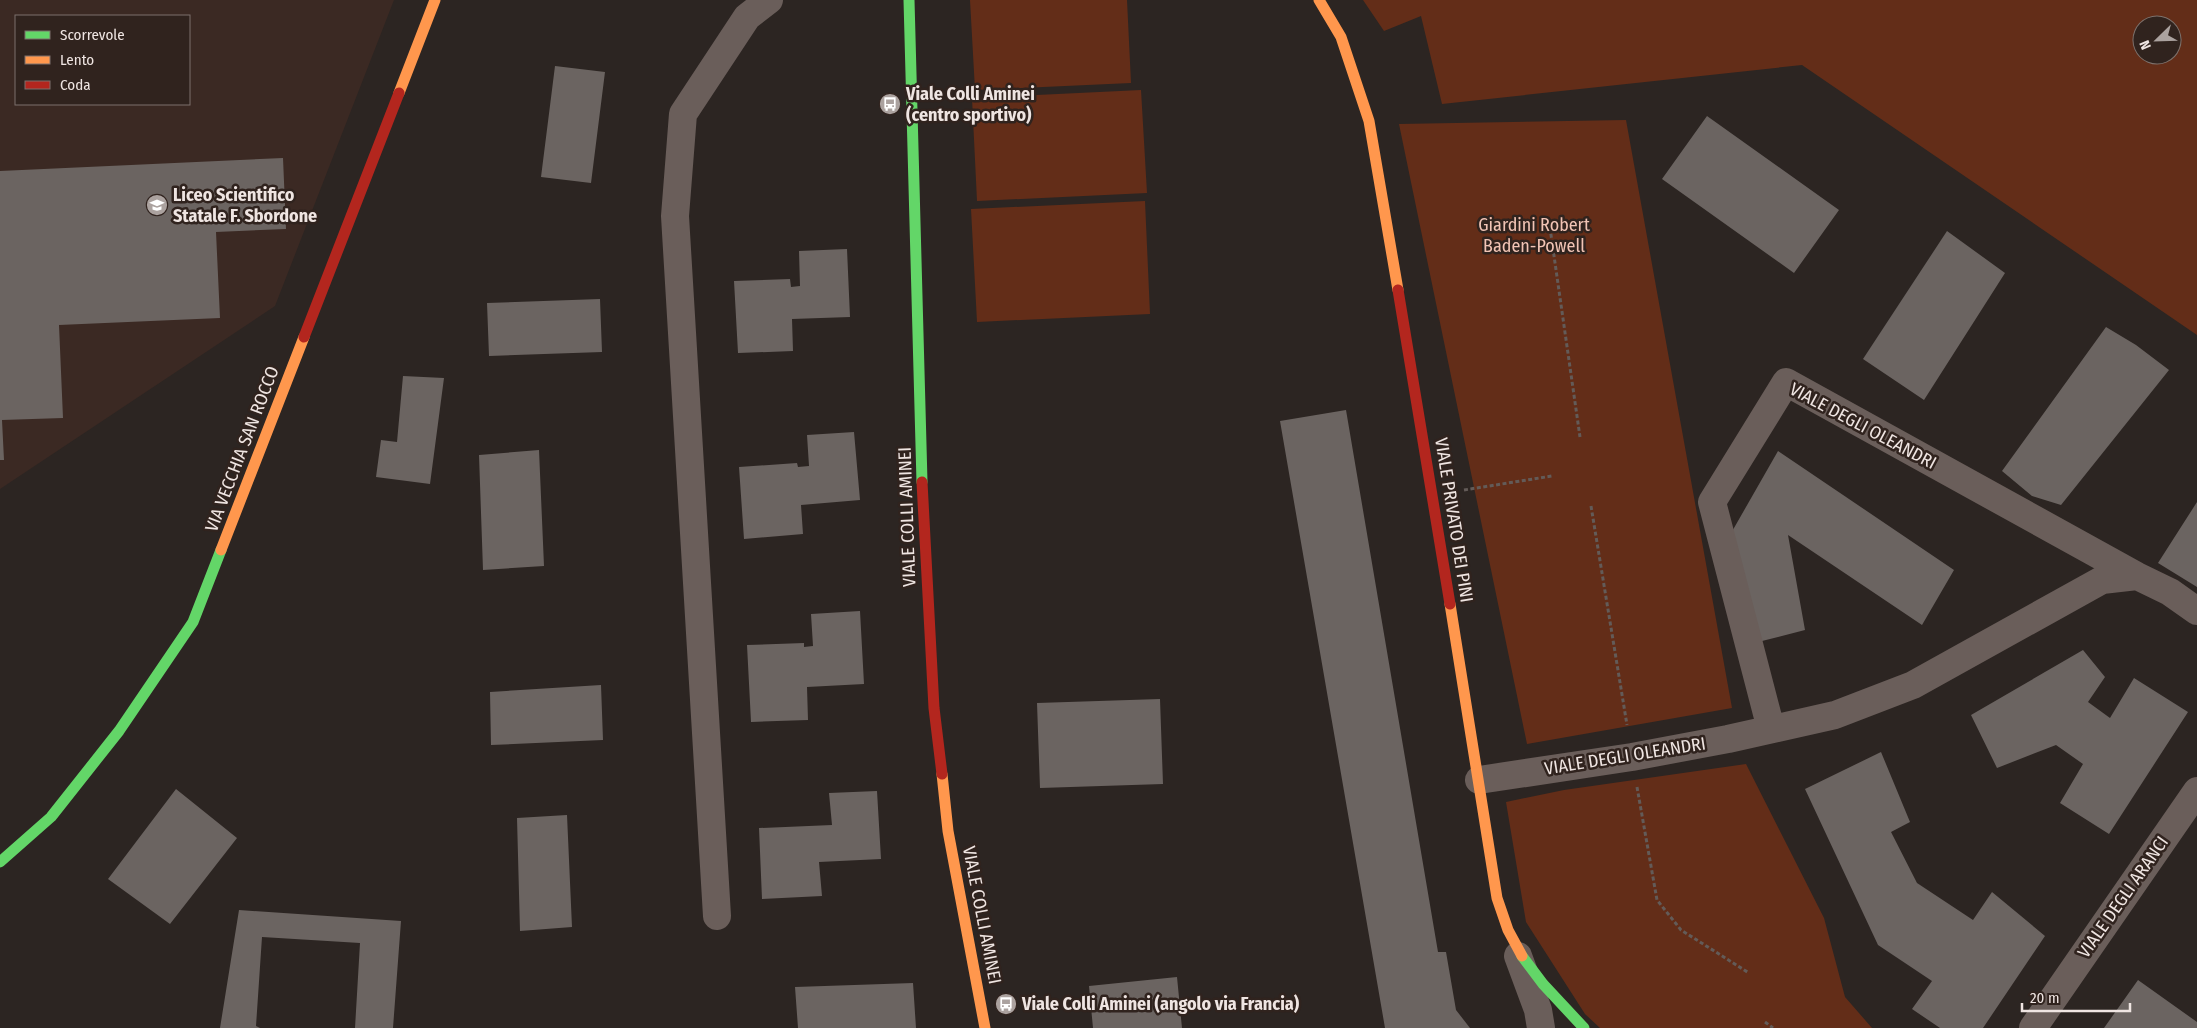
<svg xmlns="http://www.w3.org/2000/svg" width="2197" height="1028" viewBox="0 0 2197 1028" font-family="'Fira Sans Condensed',sans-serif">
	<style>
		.built { fill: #3b2923; fill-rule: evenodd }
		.green { fill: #632d18; fill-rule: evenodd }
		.building { fill: #6b6461 }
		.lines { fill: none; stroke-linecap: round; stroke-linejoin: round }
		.path { stroke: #635b58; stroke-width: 3; stroke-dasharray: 4 2.5; stroke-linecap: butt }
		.street { stroke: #6a5e5a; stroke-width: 28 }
		.fast { stroke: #63d668; stroke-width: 11 }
		.slow { stroke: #ff974d; stroke-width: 11 }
		.jam { stroke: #b3261e; stroke-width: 11 }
		.labels { text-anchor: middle; stroke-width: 5; stroke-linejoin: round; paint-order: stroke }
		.poi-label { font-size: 18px; font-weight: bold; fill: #efe5e2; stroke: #30231e; text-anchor: start }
		.park-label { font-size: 18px; fill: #f2c4b5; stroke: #30231e }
		.street-label { font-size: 18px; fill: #efe5e2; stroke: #30231e }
	</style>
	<rect width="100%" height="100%" fill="#2c2522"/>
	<path class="built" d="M0,0H394L275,306L0,489ZM16,16H189V104H16Z"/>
	<path class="green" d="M970,0H1127L1131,83L975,90Z
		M1363,0H2197V335L1802,65L1442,104L1421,16L1384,31ZM2142,25H2172V55H2142Z
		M1141,90L1147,193L977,201L972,98Z
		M1626,120L1732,708L1527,744L1399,124Z
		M1145,201L1150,314L977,322L971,209Z
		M1746,764L1824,918L1845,997L1872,1028H1600L1585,1014L1526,922L1506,802L1564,790Z"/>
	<path class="building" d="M555,66L605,72L591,183L541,177Z
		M1707,116L1839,210L1794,273L1662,179Z
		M283,158L286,229L216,232L220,318L59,325L63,418L2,420L4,460H0V171Z
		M1947,231L2005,273L1924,400L1863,359Z
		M847,249L850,317L792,319L793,351L738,353L734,281L790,279L791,287L800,286L799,251Z
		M600,299L602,352L489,356L487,303Z
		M2106,327L2136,345L2169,370L2061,505L2032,496L2002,471Z
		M403,376L444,378L430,484L376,477L381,440L397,442Z
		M1346,410L1438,952H1446L1456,1010L1470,1028H1385L1280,421Z
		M854,432L860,500L801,505L803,534L744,539L739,467L797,463L798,467L809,466L807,435Z
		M539,450L544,566L483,570L479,455Z
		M1778,451L1954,570L1922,625L1788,535L1805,630L1758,642L1730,535Z
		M2197,502V587L2158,563Z
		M860,611L864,684L807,687L808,720L751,722L747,645L804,643V647L813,646L811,614Z
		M2083,650L2105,677L2088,702L2110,718L2134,678L2188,712L2109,834L2060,803L2083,764L2056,745L1997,768L1971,715Z
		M601,685L603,740L491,745L490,692Z
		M1160,699L1163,784L1040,788L1037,703Z
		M1881,752L1910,822L1891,832L1917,883L1973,920L1992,892L2045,936L1983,1028H1940L1912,1009L1932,981L1878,945L1805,789Z
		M176,789L237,838L170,924L108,879Z
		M877,791L881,859L819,862L822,896L762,899L759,828L832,825L829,793Z
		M567,815L572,927L520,931L517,818Z
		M239,910L401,921L393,1028H355L360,943L262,937L256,1026L260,1028H220Z
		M1177,977L1182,1028H1093L1089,986Z
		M2138,980L2197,1022V1028H2104Z
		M913,983L916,1028H798L795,987Z"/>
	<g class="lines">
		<path class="path" d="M1549,221L1580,437
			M1464,490L1552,476
			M1591,506L1627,725
			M1637,787L1657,900L1681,930L1749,973
			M1765,1022L1773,1028"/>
		<path class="street" d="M1771,729L1712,502L1786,382L2137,576L2170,592L2197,611
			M1479,780L1632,757L1728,739L1835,715L1913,685L2102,580L2137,576
			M717,916L675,216L683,114L747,17L769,0
			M1518,956L1538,1010L1541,1028
			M2033,1028L2197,791"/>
		<path class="fast" d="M909,0L922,482
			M0,862L51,817L119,731L193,622L221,550
			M1522,956L1543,984L1584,1028"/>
		<path class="slow" d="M1319,0L1341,37L1369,121L1398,290
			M399,93L435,0
			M221,550L304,337
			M1450,604L1497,898L1508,930L1522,956
			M942,774L948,831L985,1028"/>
		<path class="jam" d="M1398,290L1450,604
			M304,337L399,93
			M922,482L934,708L942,774"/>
	</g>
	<defs>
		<g id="bus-disc" transform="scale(1.125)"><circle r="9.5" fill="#aba29f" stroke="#30231e"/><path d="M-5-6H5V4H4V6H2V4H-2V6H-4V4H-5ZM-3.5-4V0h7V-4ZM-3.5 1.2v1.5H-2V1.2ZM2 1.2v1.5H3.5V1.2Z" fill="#fff"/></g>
		<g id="school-disc" transform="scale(1.125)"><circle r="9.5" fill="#aba29f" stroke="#30231e"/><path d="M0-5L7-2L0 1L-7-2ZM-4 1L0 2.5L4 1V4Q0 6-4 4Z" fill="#fff"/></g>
	</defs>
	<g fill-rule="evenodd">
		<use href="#bus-disc" x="890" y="104"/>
		<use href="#school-disc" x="157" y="205"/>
		<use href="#bus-disc" x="1006" y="1004"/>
	</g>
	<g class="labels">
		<g class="poi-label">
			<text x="906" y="100">Viale Colli Aminei<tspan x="906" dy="21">(centro sportivo)</tspan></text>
			<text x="173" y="201">Liceo Scientifico<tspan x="173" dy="21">Statale F. Sbordone</tspan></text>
			<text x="1022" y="1010">Viale Colli Aminei (angolo via Francia)</text>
		</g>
		<g class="park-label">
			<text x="1534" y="231">Giardini Robert<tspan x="1534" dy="21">Baden-Powell</tspan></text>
		</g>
		<g class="street-label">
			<text transform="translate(1863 426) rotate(28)" y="6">VIALE DEGLI OLEANDRI</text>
			<text transform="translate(242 449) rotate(-69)" y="6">VIA VECCHIA SAN ROCCO</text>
			<text transform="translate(907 517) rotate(-92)" y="6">VIALE COLLI AMINEI</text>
			<text transform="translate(1454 520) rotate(81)" y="6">VIALE PRIVATO DEI PINI</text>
			<text transform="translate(1625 756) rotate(-9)" y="6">VIALE DEGLI OLEANDRI</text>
			<text transform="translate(2123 897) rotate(-55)" y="6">VIALE DEGLI ARANCI</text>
			<text transform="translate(982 915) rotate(79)" y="6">VIALE COLLI AMINEI</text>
		</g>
	</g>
	<rect x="15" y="15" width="175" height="90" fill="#30231e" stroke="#7c716c"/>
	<rect x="25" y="31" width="25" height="8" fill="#63d668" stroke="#7c716c"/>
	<text x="60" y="40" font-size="15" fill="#efe5e2">Scorrevole</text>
	<rect x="25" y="56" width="25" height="8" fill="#ff974d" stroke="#7c716c"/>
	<text x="60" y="65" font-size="15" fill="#efe5e2">Lento</text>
	<rect x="25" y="81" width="25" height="8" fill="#b3261e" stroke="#7c716c"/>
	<text x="60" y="90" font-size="15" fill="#efe5e2">Coda</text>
	<g transform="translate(2157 40) rotate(247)"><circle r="24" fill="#30231e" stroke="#7c716c"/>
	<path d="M0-4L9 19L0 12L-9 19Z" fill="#aba29f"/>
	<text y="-8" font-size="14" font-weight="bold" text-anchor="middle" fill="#efe5e2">N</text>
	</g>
	<path d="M2022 1003v8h108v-8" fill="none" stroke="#efe5e2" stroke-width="2.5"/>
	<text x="2030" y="1003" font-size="15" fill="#efe5e2" stroke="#30231e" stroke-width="4" paint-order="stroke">20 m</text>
</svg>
